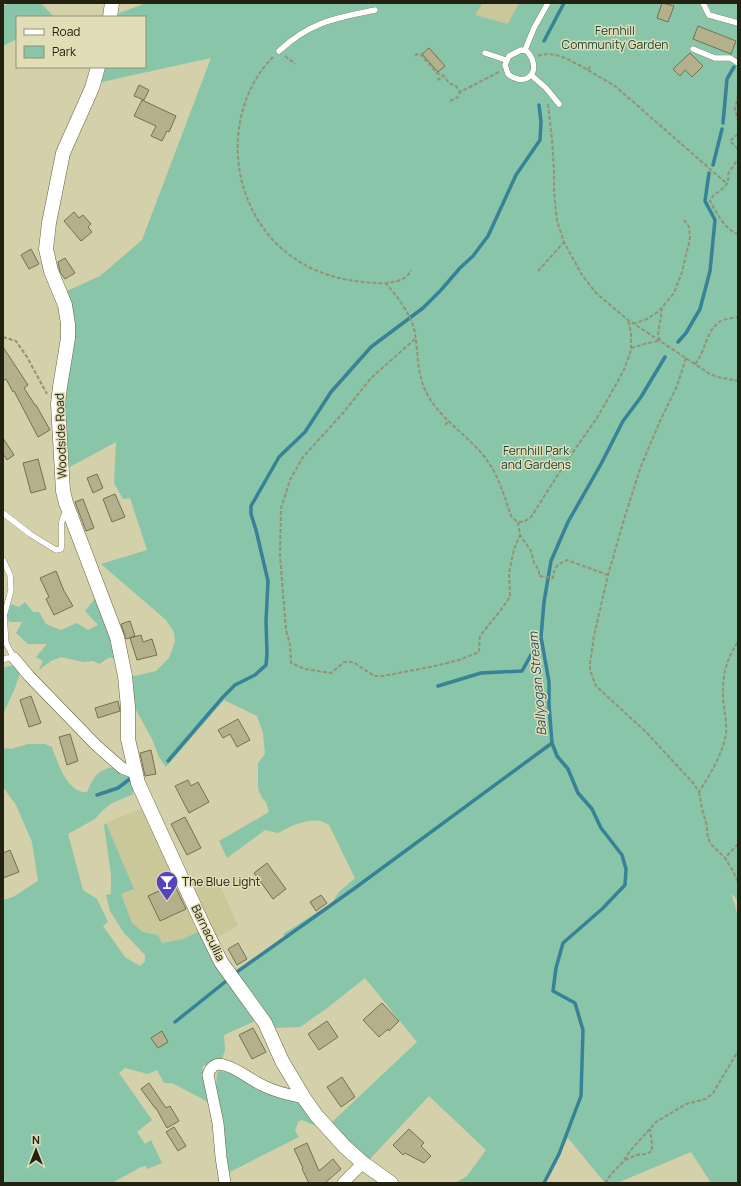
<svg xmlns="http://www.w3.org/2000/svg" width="741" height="1186" viewBox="0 0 741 1186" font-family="Manrope,sans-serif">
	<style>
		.built { fill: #cac799 }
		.green { fill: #88c5a9 }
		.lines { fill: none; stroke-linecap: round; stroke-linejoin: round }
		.stream { stroke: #378296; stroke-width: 3.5 }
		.building { fill: #b3b08b; stroke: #74714e }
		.service-casing { stroke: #666441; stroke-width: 6 }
		.minor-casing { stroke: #666441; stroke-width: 12 }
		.tertiary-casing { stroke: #666441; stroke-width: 15 }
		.path { stroke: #959274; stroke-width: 2; stroke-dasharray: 4 2; stroke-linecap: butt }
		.service { stroke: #fff; stroke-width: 5.5 }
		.minor { stroke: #fff; stroke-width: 11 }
		.tertiary { stroke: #fff; stroke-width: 14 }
		.labels { text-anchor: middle; stroke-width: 3; stroke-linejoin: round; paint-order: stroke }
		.park-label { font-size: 12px; fill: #1b4433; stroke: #e0ddb7 }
		.street-label { font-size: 12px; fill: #222112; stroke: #e0ddb7 }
		.poi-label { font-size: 12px; fill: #222112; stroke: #e0ddb7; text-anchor: start }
		.water-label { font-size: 13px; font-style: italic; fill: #245060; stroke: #e0ddb7 }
	</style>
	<rect width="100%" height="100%" fill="#d3d0aa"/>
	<path class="built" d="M442,3H519L509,25L475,15Z
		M143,808L200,931L183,939L162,943L158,935L143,932L132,923L121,894L134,889L106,823Z
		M215,874L238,926L214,939L189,884Z"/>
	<path class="green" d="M10,3H41L54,17H17V39L3,46V6Z
		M146,3H483L475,15L508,24L519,3H738V901L731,893L735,905L738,918V1183H711L691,1152L617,1183H605L568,1138L544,1183H457V1182L467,1176L486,1150L429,1096L369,1160L330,1124L417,1042L365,978L326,1009L300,1027L276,1028L234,974L286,939L283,934L332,903L339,892L355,878L329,825C326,824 323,821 320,821C308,818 288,827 278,833L265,830L227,858L219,841L269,812L266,802L262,798L258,789V763L265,754L263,733L257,716L224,700L166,767L159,757L152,739L135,708L131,677L156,671L169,658L175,642L174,632L166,620L101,564L147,550L130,498L123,499L114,483L116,442L66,469L62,415L72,307L67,291L100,276L142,240L211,58L97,83L103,67H145V17H116L117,14Z
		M97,596L110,630L117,667L114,659L110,657L99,664L93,661L83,662L61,657L51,661L39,670L43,661L36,657L47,644H28L16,633L22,622H9L7,616L11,604L19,607L25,602L33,612H39L46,624L61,630L77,623L88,630L98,625L85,611Z
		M15,665L20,673L15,688L3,714V670L5,667Z
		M28,744H45L52,747C57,762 68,794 87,792C94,777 97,769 115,767L125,773L133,782V794L112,803L103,810L95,819L68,834L83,890L97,899L108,922L103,926L125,957L140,966L145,961V955L124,933L110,911L106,895L111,894V875L104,825L106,823L134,889L121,894L132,923L143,932L158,935L162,943L183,939L200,931L257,1020L224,1035L225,1050L222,1059L212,1061L202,1067L210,1103L172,1083H164L157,1070L148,1074L125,1068L119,1073L152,1120L137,1132L145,1144L151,1140L162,1163L147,1169L146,1166L141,1167L112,1183H3V900L13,897L38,881L32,842L16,805L3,787V748L11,749Z
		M220,1071L231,1073L300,1103L317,1123L314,1125L302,1120L298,1122L295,1131L299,1137L226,1174L216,1087L217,1073Z"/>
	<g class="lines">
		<path class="stream" d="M544,41L564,3
			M723,123L727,79L734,67
			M713,165L722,129
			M678,342L686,333L700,309L710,271L715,220L705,201L709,173
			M438,686L481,673L522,671L541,637
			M168,761L223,697L235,685L255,675L266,665L267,654L266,621L268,581L256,530L251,514V506L279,457L305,432L331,392L371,347L423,308L441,290L460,268L473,256L488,236L516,175L540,140L541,122L539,105
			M97,795L118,788L131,778
			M234,974L355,888L552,743
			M175,1022L225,982
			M544,1183L559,1154L581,1096L583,1030L575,1003L553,991L556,968L563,943L602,909L625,885L626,869L622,855L601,828L592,809L578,793L568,769L557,756L552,743L549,705V682L541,637L544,602L551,561L568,522L601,464L623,421L641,397L665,357"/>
	</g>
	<path class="building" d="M662,3L674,6L668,22L657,18Z
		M698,26L736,41L731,54L693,39Z
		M429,48L445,66L438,72L422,54Z
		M690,53L703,66L692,77L685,70L680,76L673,69Z
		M139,85L149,90L144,100L134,96Z
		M142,100L176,116L169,132L167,131L162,141L151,136L156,126L134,116Z
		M74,212L79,218L83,215L91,224L88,227L92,232L81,241L64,221Z
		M31,249L39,264L29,269L21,255Z
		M65,258L75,273L65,279L60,272L58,262Z
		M3,347L28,385L24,388L35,405H36L50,430L38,437L14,391L13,392L6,379L3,381Z
		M3,438L14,455L7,460L3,454Z
		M38,459L46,489L31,493L23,463Z
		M97,474L103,488L93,493L87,478Z
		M115,494L125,517L112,522L103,499Z
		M83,499L94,528L86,531L75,502Z
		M56,571L64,591L73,606L54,615L46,599L49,597L40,578Z
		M130,621L135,636L126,639L121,624Z
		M141,635L143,642L152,639L157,655L137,660L130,638Z
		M31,696L41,723L29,727L20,700Z
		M118,701L120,711L98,718L95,708Z
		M238,719L250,740L237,747L230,734L223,738L218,730Z
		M70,734L78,761L67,765L59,737Z
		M151,750L156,774L145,776L140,753Z
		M188,780L191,786L198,782L209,802L189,813L175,786Z
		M185,817L201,848L187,855L171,824Z
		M10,850L19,872L3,878V853Z
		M267,863L286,889L273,899L254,873Z
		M174,884L186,909L160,921L148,896Z
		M321,895L327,903L316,911L310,902Z
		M238,943L247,959L237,965L228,949Z
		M382,1003L399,1021L389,1031L388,1029L379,1037L363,1020Z
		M327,1021L338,1037L319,1050L308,1034Z
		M253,1028L266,1052L252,1059L239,1035Z
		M162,1031L168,1042L158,1048L151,1038Z
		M342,1077L355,1097L341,1107L327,1087Z
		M149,1083L166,1108L170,1106L179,1121L167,1128L156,1108H155L141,1089Z
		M174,1127L186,1146L178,1151L166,1132Z
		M409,1129L424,1143L421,1146L431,1156L424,1163L405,1153L403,1155L393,1145Z
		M307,1143L319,1171L333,1159L341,1169L325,1183H309L302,1169L303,1168L294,1149Z"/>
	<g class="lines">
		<g class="service-casing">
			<path id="service" d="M703,3L709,15L738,23
				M693,49L715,58H730L738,63
				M521,50C528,50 529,53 532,59C539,77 522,86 508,74L505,65L509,56Z
				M525,50L534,28L548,3
				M279,51C310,22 335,18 375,10
				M485,53L506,60
				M531,75L546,88L559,104
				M3,513L30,534L56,550L61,549C64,537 57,522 67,511
				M3,560L10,575L11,590L4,616L6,643L14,658
				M3,660L7,658H14"/>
		</g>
		<g class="minor-casing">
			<path id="minor" d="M14,658L29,676L96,745L122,768L135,773
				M225,1183L221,1157L218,1123L208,1075C210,1068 215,1062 224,1065C237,1068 249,1079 262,1085C275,1092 289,1095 304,1098
				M343,1183L363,1163"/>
		</g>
		<g class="tertiary-casing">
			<path id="tertiary" d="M110,17L112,3
				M98,67L92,88L63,153L49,223L46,249L51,271L65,305L68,324V338L60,387L58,404L63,491L66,503L117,637L125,676L128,707V739L138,783L203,925L221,962L265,1023L282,1061L304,1098L316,1115L345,1147L363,1163L391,1183"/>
		</g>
		<path class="path" d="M285,56L295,64
			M415,56L417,54L421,55L437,73L444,76L449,83L456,86L460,92
			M538,56C555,49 574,63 588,70L591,65
			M273,57C223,108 227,197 279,246C307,272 339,281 376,283C387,284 407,282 411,270
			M588,70L615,86L725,182L726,186
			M437,80L443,77
			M738,95L735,109L738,122
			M450,101L458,97L460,92L499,72
			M548,104L552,140L554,171V192L557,221L564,242L582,275L596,293L628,320L710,374L718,377L738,381
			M738,134L730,141L738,149
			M738,156V159L728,174C731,190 714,190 710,201C717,213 724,229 738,234
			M538,271L564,242
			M385,283C397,295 412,316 415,333C418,353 417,373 426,392C438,417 466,434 483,455C498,473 504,495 511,516C517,524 524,523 531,517L568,459L597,418L624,370L631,350V332L628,320
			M633,324L647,319L659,311L674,293L682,272L690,238L689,227L684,220
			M3,337L16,341L27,357L47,394
			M415,339L371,378L343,413L303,457L290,480L281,508L280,556L286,630L290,645L291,663L305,669L331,673L344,662H353L374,676H383L435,666L459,660L479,652L480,636L500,611L510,597L509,573L514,549L520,535
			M631,348L648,343L660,341L658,334L662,309
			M686,358L677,386L660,421L641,466L625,516L608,575L594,636L590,663V670L596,686L647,733L694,784L699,792C710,774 722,756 726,734C727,725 725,715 724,707C721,683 724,662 738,642
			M695,364C706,351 705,333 719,322C723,319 733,318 738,317
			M445,425L449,421
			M518,522L520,535L531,551L534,563L539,570V576L553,578C554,568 557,564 567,560L608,575
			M699,792L702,809L707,826V833L710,843L725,858
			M738,844L725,858L733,871L738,882V910
			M625,1160L636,1155L646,1154L652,1151V1144L650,1129
			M605,1183L612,1173L622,1163L630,1151L656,1122L686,1104L706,1099L713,1093L738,1051"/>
		<use href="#service" class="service"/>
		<use href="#minor" class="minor"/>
		<use href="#tertiary" class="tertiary"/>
	</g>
	<defs>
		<g id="bar-pin" transform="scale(1.15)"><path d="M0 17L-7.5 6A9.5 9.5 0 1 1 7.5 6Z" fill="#54b" stroke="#e0ddb7"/><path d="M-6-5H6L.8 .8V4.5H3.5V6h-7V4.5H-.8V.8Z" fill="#fff"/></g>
	</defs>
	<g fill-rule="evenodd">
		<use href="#bar-pin" x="167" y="882"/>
	</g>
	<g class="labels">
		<g class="park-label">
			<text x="615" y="35">Fernhill<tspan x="615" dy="14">Community Garden</tspan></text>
			<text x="536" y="455">Fernhill Park<tspan x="536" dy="14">and Gardens</tspan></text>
		</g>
		<g class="street-label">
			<text transform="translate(61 436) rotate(-92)" y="4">Woodside Road</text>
			<text transform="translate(208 933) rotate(64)" y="4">Barnacullia</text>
		</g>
		<g class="poi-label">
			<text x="182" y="886">The Blue Light</text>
		</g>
		<g class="water-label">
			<text transform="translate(537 684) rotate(-95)" y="5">Ballyogan Stream</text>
		</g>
	</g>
	<rect width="741" height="1186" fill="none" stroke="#222112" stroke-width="8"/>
	<rect x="16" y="16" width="130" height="52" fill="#e0ddb7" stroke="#949275"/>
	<rect x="24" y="29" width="20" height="6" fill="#ffffff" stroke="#949275"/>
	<text x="52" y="36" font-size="12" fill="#222112">Road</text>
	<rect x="24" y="46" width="20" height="12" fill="#88c5a9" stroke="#949275"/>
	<text x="52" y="56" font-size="12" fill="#222112">Park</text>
	<g transform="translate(36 1150)" stroke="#e0ddb7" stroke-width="3" paint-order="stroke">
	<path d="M0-3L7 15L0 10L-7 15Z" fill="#222112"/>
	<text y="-6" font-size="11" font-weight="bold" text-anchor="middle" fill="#222112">N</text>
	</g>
</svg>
